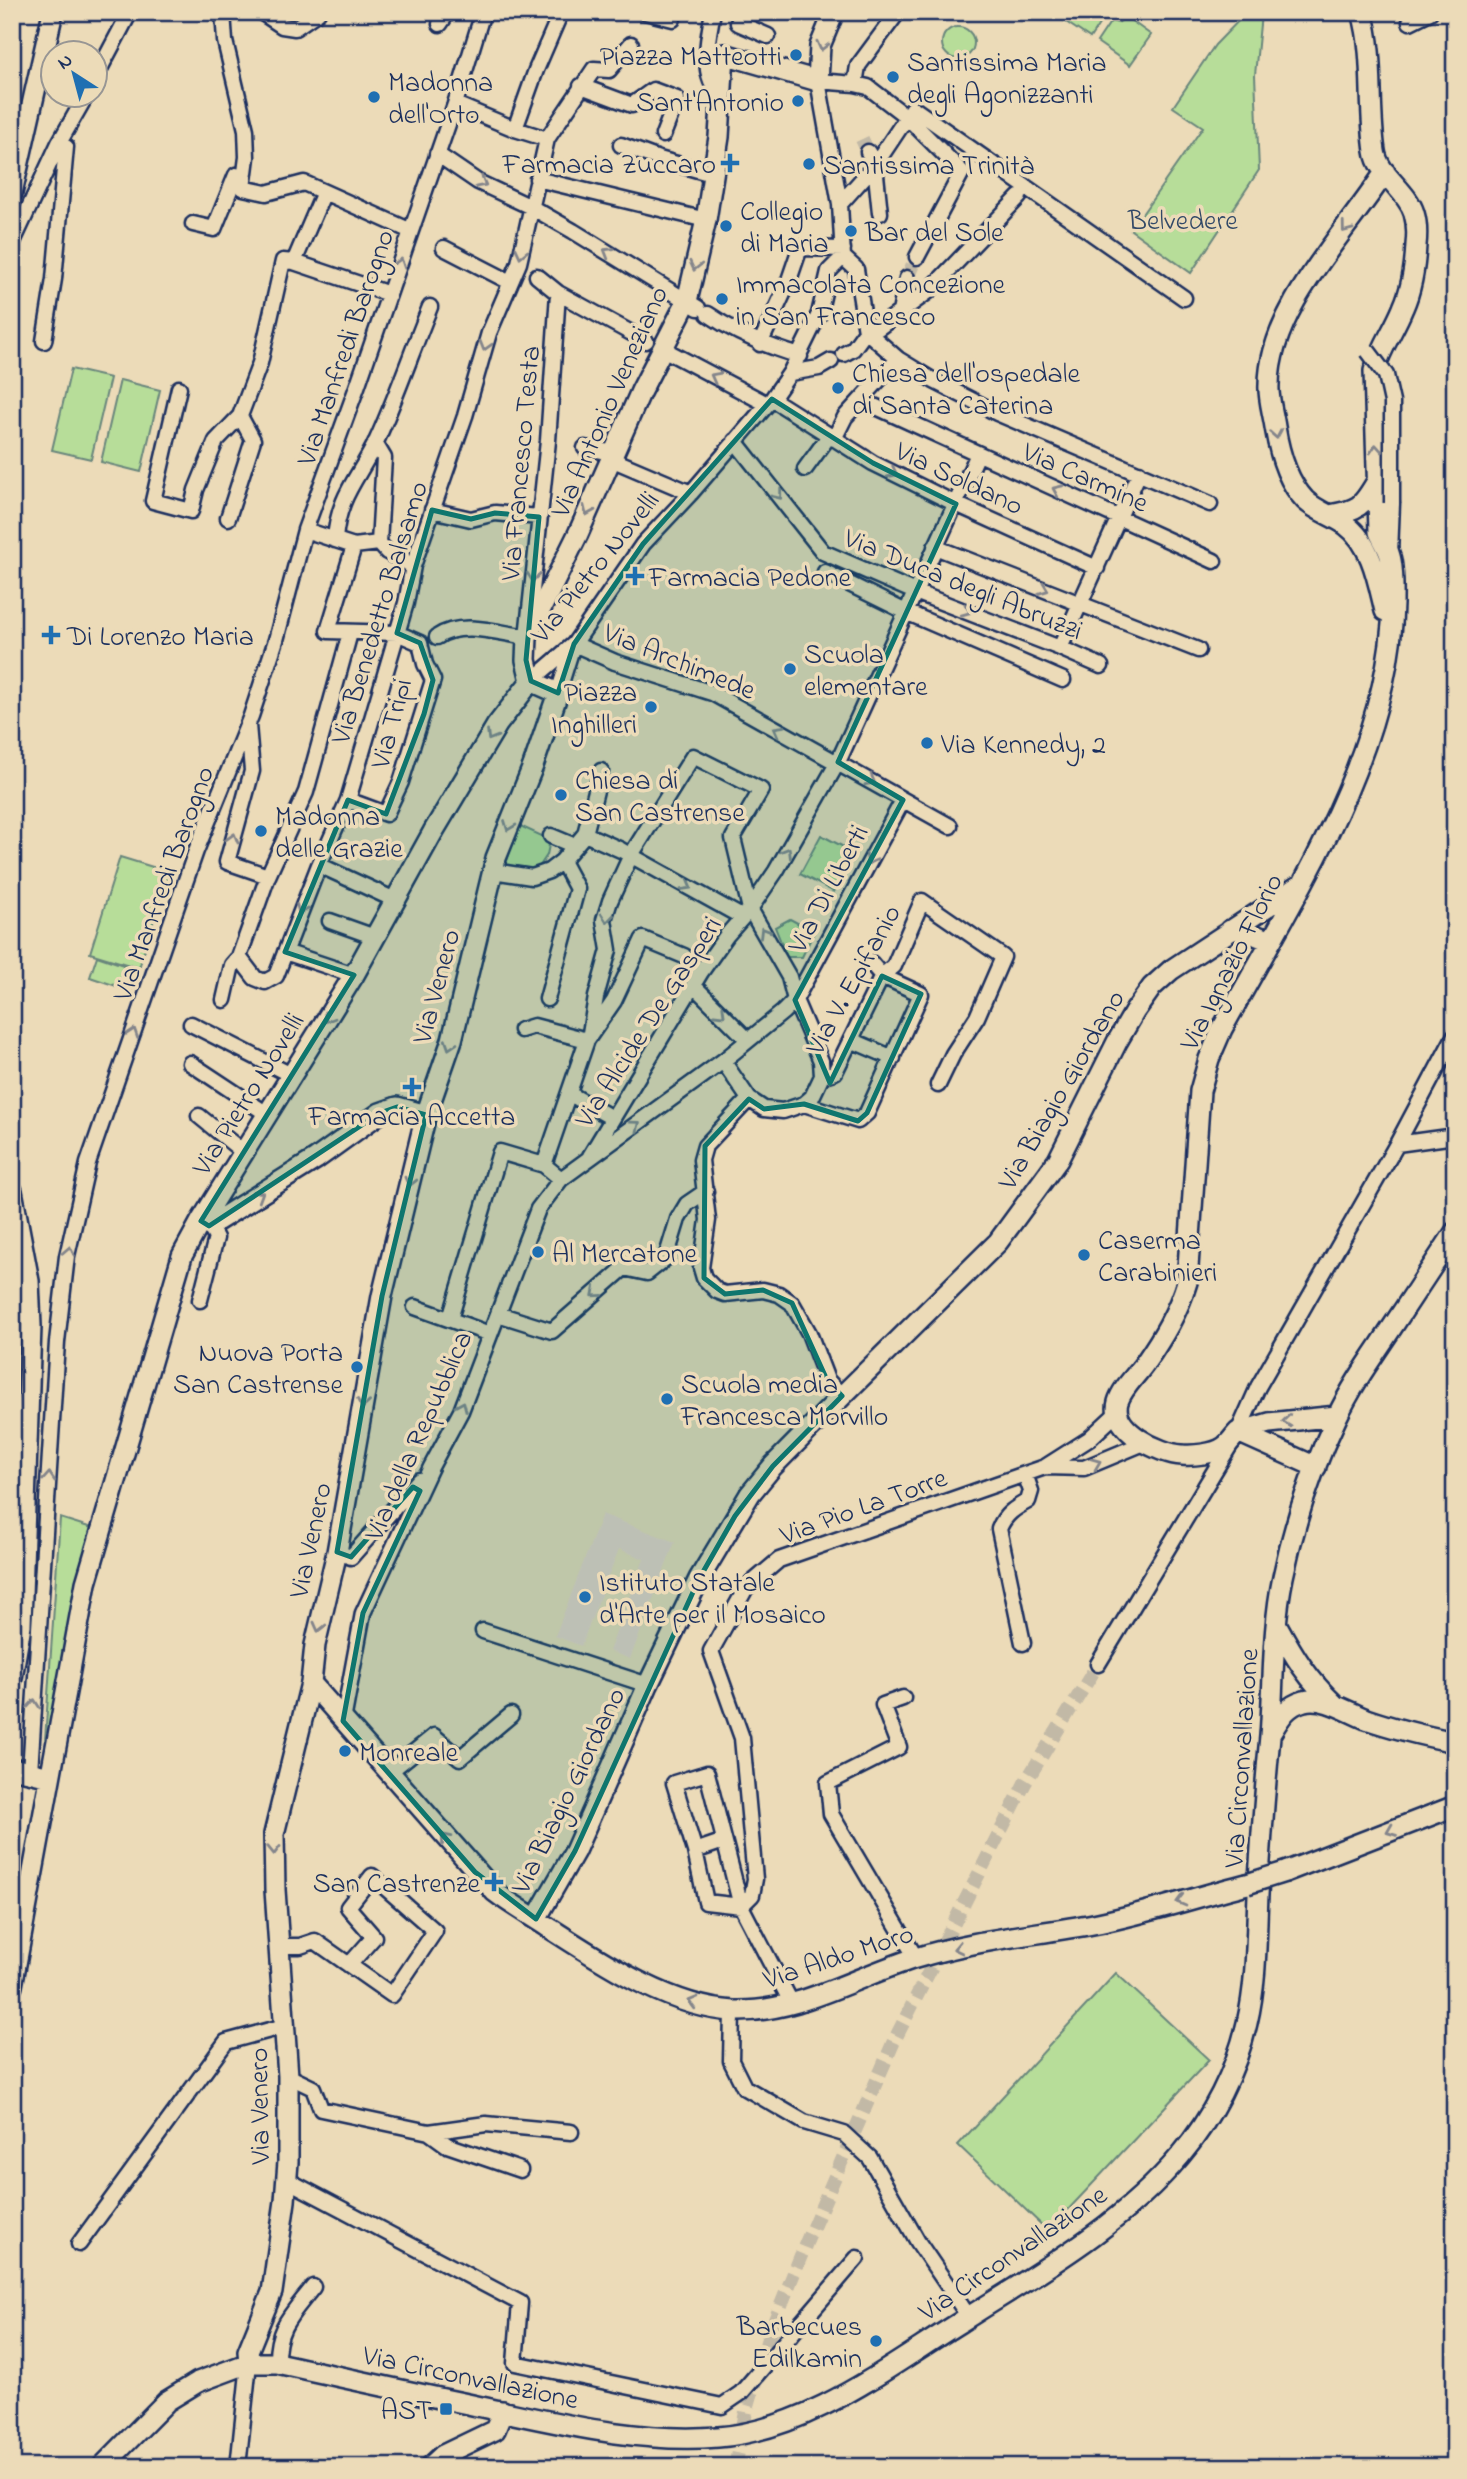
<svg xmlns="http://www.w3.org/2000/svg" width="1467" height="2479" viewBox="0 0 1467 2479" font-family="'Indie Flower',sans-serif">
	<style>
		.built { fill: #e9d3c7 }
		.green { fill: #b7dd99; stroke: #69867c; stroke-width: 2 }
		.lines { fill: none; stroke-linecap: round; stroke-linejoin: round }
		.street-tunnel { stroke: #c2b9a6; stroke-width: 14; stroke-dasharray: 14 7; stroke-linecap: butt }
		.street-casing { stroke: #1b2f5e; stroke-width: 19 }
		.secondary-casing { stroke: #1b2f5e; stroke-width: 24 }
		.street { stroke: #ecdbb8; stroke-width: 14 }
		.secondary { stroke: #ecdbb8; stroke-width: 19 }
		.street-bridge-casing { stroke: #1b2f5e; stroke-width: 19; stroke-linecap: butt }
		.secondary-bridge-casing { stroke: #1b2f5e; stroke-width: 24; stroke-linecap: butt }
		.street-bridge { stroke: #ecdbb8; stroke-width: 14 }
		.secondary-bridge { stroke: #ecdbb8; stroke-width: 19 }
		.oneway { stroke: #84858b }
		.marked { fill: #0f766e; fill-opacity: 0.2; stroke: #0f766e; stroke-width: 5; stroke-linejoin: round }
		.poi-dot { fill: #1f6fb2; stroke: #ecdbb8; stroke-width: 2.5 }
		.labels { text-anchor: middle; stroke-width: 7; stroke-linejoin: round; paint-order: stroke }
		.poi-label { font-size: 28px; fill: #1b2f5e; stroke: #ecdbb8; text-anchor: start }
		.park-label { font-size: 28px; fill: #324967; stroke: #ecdbb8 }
		.street-label { font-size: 28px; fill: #1b2f5e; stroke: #ecdbb8 }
	</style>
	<rect width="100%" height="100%" fill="#ecdbb8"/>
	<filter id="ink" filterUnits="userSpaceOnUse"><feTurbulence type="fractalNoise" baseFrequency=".0143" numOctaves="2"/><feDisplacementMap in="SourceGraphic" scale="14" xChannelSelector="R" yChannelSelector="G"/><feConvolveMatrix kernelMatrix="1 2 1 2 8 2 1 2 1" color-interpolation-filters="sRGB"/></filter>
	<g filter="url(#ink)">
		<path class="built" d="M602,1514L675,1542L630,1659L609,1651L644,1559L619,1549L581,1646L555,1636Z"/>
		<path class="green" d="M1064,12H1102L1105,15L1090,38L1060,18Z
			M1247,12L1261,14L1255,75L1259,170L1191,273L1131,230L1203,127L1173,107L1215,45Z
			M1126,17L1151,35L1130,65L1097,42L1111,21L1118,23Z
			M942 43a16 16 0 1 1 32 0a16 16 0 1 1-32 0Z
			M71,369L110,378L91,459L52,450Z
			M120,380L160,390L141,472L101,462Z
			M518,825L542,836L549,845L547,855L539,867L527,870L506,864Z
			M821,835L855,853L834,892L800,874Z
			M120,857L169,872L139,968L90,953Z
			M790,919L814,932L802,957H787L775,927Z
			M97,956L138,970L131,991L90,977Z
			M60,1518L95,1529L67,1630L50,1741L45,1740Z
			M1116,1973L1209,2060L1048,2231L958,2145Z"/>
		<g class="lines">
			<path class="street-tunnel" d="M862,139L868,152
				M907,278L914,262
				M735,2467L746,2412L769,2335L806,2243L894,2041L1025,1783L1098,1664"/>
			<g class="street-casing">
				<path id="street" d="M223,12L225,41L246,130L247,157L243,188L266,193L304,183L411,231
					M261,12L282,26L295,28L318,12
					M645,12L673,19V12
					M713,12C709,32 703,62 711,81C713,86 718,90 722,94
					M743,12L738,23L768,36
					M1410,22L1430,12
					M440,24L448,12
					M94,80L130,12
					M855,84L858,66L898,12
					M581,86L632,105L653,90L677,99L663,135
					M455,104L515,129L547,139
					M515,129L536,70L561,12
					M621,145L659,159L712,174
					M868,152L875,165L880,213
					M437,154L478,182L531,207L573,231L698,308
					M537,179L706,220
					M840,204L875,165L913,108L1184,298
					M193,224L214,229L236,175L243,188
					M12,244L59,143L87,94
					M444,248L510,282
					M843,257L856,269L866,331L898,359L934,381L997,413L1210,504
					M843,257L840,204L818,81L855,84L868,87L907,117L962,172L917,257
					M294,262L389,294
					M537,276L558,293L646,341
					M900,312L907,278
					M708,314C737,334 766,346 800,356
					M870,334L929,291L1019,197
					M44,341L54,279L66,147L59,143
					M760,344L788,283L800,248L843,249
					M663,349L767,404
					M844,354L853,349L866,331
					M790,373L819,368L831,361
					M179,388L153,501L191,511L196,490L216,441L240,416L260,363L283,261L294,262L324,192
					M772,399L873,463L956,504L1097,568
					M861,400L1214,561
					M834,439L845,417L898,359
					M735,441L823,552L915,592L1060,648L1101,666
					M375,443L384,458L379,543
					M585,448L615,453
					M611,459L691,493
					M805,469L829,436
					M432,510L471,519L495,513L539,517
					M228,518L253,440L240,416
					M305,530L354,546L379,543L387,552L413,566
					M335,540C338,496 358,479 376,442C396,398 412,351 430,307
					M935,547L1198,650
					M1390,554L1392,503
					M825,572L906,612L1063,680
					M437,637C461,620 499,633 527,637L548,441L558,293
					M574,644L615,662L712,693L950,826
					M1060,648L1139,473
					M531,681L574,644L643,544L691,493L772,399L790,373L819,314L829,271L843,257
					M558,693L573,645
					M248,725L252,771L227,862L268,876
					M348,800L386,814L401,782L433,680L425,664L420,643L397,633L328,631L354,546
					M585,834L621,850L742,917
					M551,836L575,846
					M319,865L395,900
					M493,871L532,877L549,871L562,861L585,834L601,771
					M330,921L375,937
					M285,952L354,975
					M239,957L255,978L265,982L276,976L319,865L348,800L406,603L413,566L465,416L489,333L519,263L547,139L594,69L609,70L631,44
					M693,985L748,1040
					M547,999L577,889L562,861
					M224,1000L232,965L239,957L268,876L306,792L350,633
					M191,1024L291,1075
					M521,1030L534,1026L587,1040
					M590,1033L596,997L609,950L604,920L610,901L631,855L693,756L761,790L733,838L750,909L789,977L795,1000L821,1061L822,1076L812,1097L804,1104L783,1111L764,1109L749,1099L723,1061
					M851,1040L893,1058
					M190,1063L267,1114
					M822,1076L835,1072L882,976L894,966L922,901L1003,957L977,1017L953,1054L938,1085
					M570,1094L612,1118
					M749,1099L705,1146L701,1160L708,1220L701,1268L704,1278L717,1291L725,1294L763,1290L779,1294L792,1303L809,1333L827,1380L842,1396
					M804,1104L858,1121L867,1113L921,994L882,976L871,963
					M199,1116L243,1152
					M1397,1144L1455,1136
					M590,1156L701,972L727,935L750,909L776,871L838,762L978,454
					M544,1165L587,1040L614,1001L643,939L684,956L701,972
					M200,1300L216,1238L209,1226
					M415,1307L490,1334
					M498,1314L552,1331L624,1268L647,1273L666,1258L678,1219L687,1204L706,1191
					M450,1319L500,1152L544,1165L561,1179
					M1046,1467L1084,1468L1144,1443
					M337,1552L351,1557L419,1480
					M483,1631L648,1685
					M1023,1643L999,1529C1005,1514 1015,1508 1028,1501L1031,1491L1025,1474
					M1098,1664L1238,1432L1258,1387L1397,1144L1455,1035
					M903,1698L883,1705L899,1747L828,1783L831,1814L916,1958
					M343,1721L363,1613L431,1467L461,1411L538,1209L561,1179L723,1061L783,1012L795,1000L903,800
					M30,1772L57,1342L67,1256L88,1163L196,851L251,716L276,640L305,530L357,387L455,104L483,12
					M388,1773L434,1736L460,1758L511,1715
					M695,1851L724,1841
					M279,1946H300L315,1941L392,1995L435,1931L372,1876L348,1907L374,1937L350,1964
					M792,2004L741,1906L707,1773L674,1783L695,1851L706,1902L741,1906L752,1895L755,1879L742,1738L711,1651L746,1588L779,1560L1045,1467L1089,1439L1117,1413
					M732,2011L731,2061L744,2087L804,2122L844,2134L870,2158L918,2242L969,2317
					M288,2076L313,2088L321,2109L429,2132L486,2124L571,2132
					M429,2132L447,2145L520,2170
					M287,2180L520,2303L515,2363L722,2406L741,2393L857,2258
					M79,2244L226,2042L285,2026
					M277,2363C276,2327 292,2314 313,2287
					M238,2467L249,2363"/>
			</g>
			<g class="secondary-casing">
				<path id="secondary" d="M12,193L53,12
					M1329,515C1359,510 1362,507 1377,481
					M1385,611C1378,582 1372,544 1346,525C1334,516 1316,511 1305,500C1287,481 1279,452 1275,427C1273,413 1268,398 1269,385C1269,309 1346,233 1385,172
					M531,681L526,660L527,637L578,534L641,391L687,301L706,220L719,137L724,54L818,81L820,46L834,12
					M1230,930H1243L1270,941
					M12,1191L29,1281L31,1326L21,1625L12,1678
					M201,1221L209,1226L316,1159L380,1113L397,1107L426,1115
					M1238,1432C1234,1436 1229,1444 1224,1447C1214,1454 1193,1456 1182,1455C1160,1454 1110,1430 1118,1402C1122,1388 1137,1375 1145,1363C1163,1337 1178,1312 1187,1282L1200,1091L1209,1059L1222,1029C1291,902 1390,753 1393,604C1393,589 1394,570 1390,556C1388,548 1382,539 1379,532L1374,371C1382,346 1394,330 1403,308C1412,288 1415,267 1416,245C1417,236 1417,223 1414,213C1407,190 1378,175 1375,151C1368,105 1375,57 1362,12
					M1238,1432L1269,1423L1337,1416
					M1238,1432L1316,1467
					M1277,1625C1295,1658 1308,1679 1335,1705
					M311,1683L495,1892C512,1905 530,1915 548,1927C601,1961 670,2008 734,2011C799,2013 856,1976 916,1958C973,1940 1034,1935 1093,1924C1145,1914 1196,1897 1247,1884
					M1271,1733C1280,1718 1286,1706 1304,1701C1324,1696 1348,1712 1366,1719C1395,1729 1425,1736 1455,1742
					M12,1768L50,1777
					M1285,1872L1455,1806
					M536,1919L575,1851L648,1685L699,1579L750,1494L773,1466L842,1396L998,1242L1058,1160L1117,1042L1135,1011L1152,987L1171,970L1297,887
					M12,1986L86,1583L182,1256L201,1221L354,975L433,832L497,725L531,681
					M249,2363L248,2351L272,2292L285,2201L288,2162V2076L275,1890L274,1834L311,1683L315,1645L337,1552L382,1296L426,1115L452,1040L496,858L533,766L558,693L531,681
					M102,2467L167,2401L198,2382L249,2363H277C348,2379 420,2394 491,2409C566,2425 641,2443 718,2437C807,2430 885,2369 959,2323C1037,2273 1119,2228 1180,2156C1212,2118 1236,2071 1247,2023C1257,1981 1256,1937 1258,1895C1261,1841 1265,1789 1270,1736C1274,1683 1272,1629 1283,1577C1294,1523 1313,1467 1337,1417C1351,1387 1371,1359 1389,1332C1411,1299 1433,1265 1455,1232
					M430,2467L443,2455L495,2430L503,2411"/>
			</g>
			<use href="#street" class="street"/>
			<use href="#secondary" class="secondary"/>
			<g class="street-bridge-casing">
				<path id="street-bridge" d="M1368,351L1386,375L1392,402V503"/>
			</g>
			<g class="secondary-bridge-casing">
				<path id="secondary-bridge" d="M1247,1884L1285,1872"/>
			</g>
			<use href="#street-bridge" class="street-bridge"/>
			<use href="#secondary-bridge" class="secondary-bridge"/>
		</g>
		<defs><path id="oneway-chevron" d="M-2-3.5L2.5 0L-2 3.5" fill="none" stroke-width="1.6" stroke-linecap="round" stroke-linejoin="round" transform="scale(1.75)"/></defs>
		<g class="oneway">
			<use href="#oneway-chevron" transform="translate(822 46) rotate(104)"/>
			<use href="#oneway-chevron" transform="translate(482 183) rotate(28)"/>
			<use href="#oneway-chevron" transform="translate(1346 228) rotate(127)"/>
			<use href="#oneway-chevron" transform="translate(608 252) rotate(-149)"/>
			<use href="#oneway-chevron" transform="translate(521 253) rotate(103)"/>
			<use href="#oneway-chevron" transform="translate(400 263) rotate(-71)"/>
			<use href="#oneway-chevron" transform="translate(695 266) rotate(103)"/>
			<use href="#oneway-chevron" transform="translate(485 346) rotate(106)"/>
			<use href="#oneway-chevron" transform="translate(715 377) rotate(-152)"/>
			<use href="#oneway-chevron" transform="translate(1276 434) rotate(80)"/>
			<use href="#oneway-chevron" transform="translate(1376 449) rotate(-94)"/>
			<use href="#oneway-chevron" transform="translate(893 473) rotate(27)"/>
			<use href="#oneway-chevron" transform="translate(1057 490) rotate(-156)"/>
			<use href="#oneway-chevron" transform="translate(778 495) rotate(52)"/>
			<use href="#oneway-chevron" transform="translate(588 511) rotate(114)"/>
			<use href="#oneway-chevron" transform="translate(533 577) rotate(96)"/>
			<use href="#oneway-chevron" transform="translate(1044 589) rotate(21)"/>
			<use href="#oneway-chevron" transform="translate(966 611) rotate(21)"/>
			<use href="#oneway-chevron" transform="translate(778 730) rotate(-151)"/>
			<use href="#oneway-chevron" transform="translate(491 736) rotate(121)"/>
			<use href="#oneway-chevron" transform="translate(871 781) rotate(30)"/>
			<use href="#oneway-chevron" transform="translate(509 826) rotate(111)"/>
			<use href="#oneway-chevron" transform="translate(233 838) rotate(-74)"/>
			<use href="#oneway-chevron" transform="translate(787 852) rotate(-59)"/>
			<use href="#oneway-chevron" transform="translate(870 860) rotate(118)"/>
			<use href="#oneway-chevron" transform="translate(687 886) rotate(29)"/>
			<use href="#oneway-chevron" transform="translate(301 910) rotate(112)"/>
			<use href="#oneway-chevron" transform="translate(607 918) rotate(96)"/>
			<use href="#oneway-chevron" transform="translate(764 932) rotate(-121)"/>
			<use href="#oneway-chevron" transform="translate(721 1013) rotate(44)"/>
			<use href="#oneway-chevron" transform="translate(328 1018) rotate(122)"/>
			<use href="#oneway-chevron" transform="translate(133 1033) rotate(-71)"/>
			<use href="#oneway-chevron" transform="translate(450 1045) rotate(108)"/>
			<use href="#oneway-chevron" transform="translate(636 1125) rotate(-37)"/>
			<use href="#oneway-chevron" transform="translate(410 1182) rotate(104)"/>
			<use href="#oneway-chevron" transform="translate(259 1195) rotate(-32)"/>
			<use href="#oneway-chevron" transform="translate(69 1251) rotate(-79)"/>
			<use href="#oneway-chevron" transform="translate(596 1293) rotate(139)"/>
			<use href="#oneway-chevron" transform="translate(363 1404) rotate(100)"/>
			<use href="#oneway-chevron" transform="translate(462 1406) rotate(-67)"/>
			<use href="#oneway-chevron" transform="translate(1287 1421) rotate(174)"/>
			<use href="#oneway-chevron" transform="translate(1096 1463) rotate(-22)"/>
			<use href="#oneway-chevron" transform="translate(49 1477) rotate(-86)"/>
			<use href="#oneway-chevron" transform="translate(319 1627) rotate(104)"/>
			<use href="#oneway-chevron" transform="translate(34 1704) rotate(-86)"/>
			<use href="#oneway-chevron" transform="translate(1391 1831) rotate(158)"/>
			<use href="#oneway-chevron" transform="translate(445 1838) rotate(-131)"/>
			<use href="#oneway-chevron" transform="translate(274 1850) rotate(89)"/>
			<use href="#oneway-chevron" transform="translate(1181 1901) rotate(165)"/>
			<use href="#oneway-chevron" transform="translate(958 1948) rotate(168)"/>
			<use href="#oneway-chevron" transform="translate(693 2002) rotate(-165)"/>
		</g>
	</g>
	<path class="marked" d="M772,399L873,463L956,504L838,762L903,800L795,1000L830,1083L882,976L921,994L867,1113L858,1121L804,1104L764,1109L749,1099L705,1146L704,1278L725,1294L763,1290L792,1303L827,1380L842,1396L773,1466L735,1516L699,1579L575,1851L536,1919L475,1872L343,1721L363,1613L420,1491L413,1487L351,1557L337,1552L382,1296L426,1115L397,1107L380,1113L209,1226L201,1221L354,975L285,952L348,800L386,814L424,714L433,680L420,643L397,633L432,510L471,519L495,513L539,517L526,660L531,681L558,693L574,644L643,544Z"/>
	<g class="poi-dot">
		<circle cx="796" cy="55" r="7"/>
		<circle cx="893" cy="77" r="7"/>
		<circle cx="374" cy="97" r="7"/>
		<circle cx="798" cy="101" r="7"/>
		<path d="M726.5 152.5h7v7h7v7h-7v7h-7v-7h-7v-7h7z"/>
		<circle cx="809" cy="164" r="7"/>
		<circle cx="726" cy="226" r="7"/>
		<circle cx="851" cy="231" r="7"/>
		<circle cx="722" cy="299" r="7"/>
		<circle cx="838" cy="388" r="7"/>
		<path d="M631.5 565.5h7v7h7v7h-7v7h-7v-7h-7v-7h7z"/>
		<path d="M47.5 624.5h7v7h7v7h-7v7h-7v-7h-7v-7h7z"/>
		<circle cx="790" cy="669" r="7"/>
		<circle cx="651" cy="707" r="7"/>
		<circle cx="927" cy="743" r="7"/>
		<circle cx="561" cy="795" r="7"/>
		<circle cx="261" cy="831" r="7"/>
		<path d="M408.5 1076.5h7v7h7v7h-7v7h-7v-7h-7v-7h7z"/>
		<circle cx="538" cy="1252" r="7"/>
		<circle cx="1084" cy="1255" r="7"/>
		<circle cx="357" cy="1367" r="7"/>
		<circle cx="667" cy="1399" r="7"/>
		<circle cx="585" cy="1597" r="7"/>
		<circle cx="345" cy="1751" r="7"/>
		<path d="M490.5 1871.5h7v7h7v7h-7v7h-7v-7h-7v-7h7z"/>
		<circle cx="876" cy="2341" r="7"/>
		<rect x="439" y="2402" width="14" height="14" rx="3.5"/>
	</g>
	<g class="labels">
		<g class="poi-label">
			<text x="782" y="65" text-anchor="end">Piazza Matteotti</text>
			<text x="907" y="71">Santissima Maria<tspan x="907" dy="32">degli Agonizzanti</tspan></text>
			<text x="388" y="91">Madonna<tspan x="388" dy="32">dell'Orto</tspan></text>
			<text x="784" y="111" text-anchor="end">Sant'Antonio</text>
			<text x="716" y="173" text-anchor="end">Farmacia Zuccaro</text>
			<text x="823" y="174">Santissima Trinità</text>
			<text x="740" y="220">Collegio<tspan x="740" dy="32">di Maria</tspan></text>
			<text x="865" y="241">Bar del Sole</text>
			<text x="736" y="293">Immacolata Concezione<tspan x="736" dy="32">in San Francesco</tspan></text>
			<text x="852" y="382">Chiesa dell'ospedale<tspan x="852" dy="32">di Santa Caterina</tspan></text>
			<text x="649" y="586">Farmacia Pedone</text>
			<text x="67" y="645">Di Lorenzo Maria</text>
			<text x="804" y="663">Scuola<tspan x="804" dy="32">elementare</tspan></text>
			<text x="637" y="701" text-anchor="end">Piazza<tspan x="637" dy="32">Inghilleri</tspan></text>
			<text x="941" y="753">Via Kennedy, 2</text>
			<text x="575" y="789">Chiesa di<tspan x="575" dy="32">San Castrense</tspan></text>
			<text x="275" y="825">Madonna<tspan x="275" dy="32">delle Grazie</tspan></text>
			<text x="412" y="1125" text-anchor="middle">Farmacia Accetta</text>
			<text x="1098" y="1249">Caserma<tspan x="1098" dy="32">Carabinieri</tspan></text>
			<text x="552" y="1262">Al Mercatone</text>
			<text x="343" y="1361" text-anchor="end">Nuova Porta<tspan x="343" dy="32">San Castrense</tspan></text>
			<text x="681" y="1393">Scuola media<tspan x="681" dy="32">Francesca Morvillo</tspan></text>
			<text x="599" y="1591">Istituto Statale<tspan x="599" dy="32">d'Arte per il Mosaico</tspan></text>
			<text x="359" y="1761">Monreale</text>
			<text x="480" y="1892" text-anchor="end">San Castrenze</text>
			<text x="862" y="2335" text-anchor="end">Barbecues<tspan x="862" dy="32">Edilkamin</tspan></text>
			<text x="432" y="2419" text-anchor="end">AST</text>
		</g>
		<g class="park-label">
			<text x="1183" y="229">Belvedere</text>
		</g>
		<g class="street-label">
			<text transform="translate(344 347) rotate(-71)" y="10">Via Manfredi Barogno</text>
			<text transform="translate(608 401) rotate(-66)" y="10">Via Antonio Veneziano</text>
			<text transform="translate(519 463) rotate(-85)" y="10">Via Francesco Testa</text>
			<text transform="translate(1086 476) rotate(24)" y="10">Via Carmine</text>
			<text transform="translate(960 477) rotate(25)" y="10">Via Soldano</text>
			<text transform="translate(594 566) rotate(-51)" y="10">Via Pietro Novelli</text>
			<text transform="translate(964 583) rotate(22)" y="10">Via Duca degli Abruzzi</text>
			<text transform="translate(378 612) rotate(-73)" y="10">Via Benedetto Balsamo</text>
			<text transform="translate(680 660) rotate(22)" y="10">Via Archimede</text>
			<text transform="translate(390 723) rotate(-75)" y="10">Via Tripi</text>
			<text transform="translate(162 883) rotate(-70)" y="10">Via Manfredi Barogno</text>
			<text transform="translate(827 888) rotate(-62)" y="10">Via Di Liberti</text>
			<text transform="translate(1230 961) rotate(-63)" y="10">Via Ignazio Florio</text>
			<text transform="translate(852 979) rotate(-61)" y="10">Via V. Epifanio</text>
			<text transform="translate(435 986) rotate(-75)" y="10">Via Venero</text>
			<text transform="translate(647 1021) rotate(-57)" y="10">Via Alcide De Gasperi</text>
			<text transform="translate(1060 1089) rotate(-60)" y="10">Via Biagio Giordano</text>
			<text transform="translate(247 1093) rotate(-58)" y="10">Via Pietro Novelli</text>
			<text transform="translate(417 1435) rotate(-66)" y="10">Via della Repubblica</text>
			<text transform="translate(863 1505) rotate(-20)" y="10">Via Pio La Torre</text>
			<text transform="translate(309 1540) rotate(-78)" y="10">Via Venero</text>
			<text transform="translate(1240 1758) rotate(-86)" y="10">Via Circonvallazione</text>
			<text transform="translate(567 1790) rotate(-64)" y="10">Via Biagio Giordano</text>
			<text transform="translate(838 1955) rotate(-18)" y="10">Via Aldo Moro</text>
			<text transform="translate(258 2106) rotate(-91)" y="10">Via Venero</text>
			<text transform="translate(1012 2252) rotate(-34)" y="10">Via Circonvallazione</text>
			<text transform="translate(471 2376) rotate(12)" y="10">Via Circonvallazione</text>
		</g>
	</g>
	<rect width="1467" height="2479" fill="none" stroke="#ecdbb8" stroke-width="42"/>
	<rect x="21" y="21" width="1425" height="2437" fill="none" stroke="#1b2f5e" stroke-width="2.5" filter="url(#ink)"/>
	<g transform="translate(74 74) rotate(324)"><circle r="33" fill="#ecdbb8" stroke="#989694" stroke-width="2"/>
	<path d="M0-5L12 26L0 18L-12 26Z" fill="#1f6fb2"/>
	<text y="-10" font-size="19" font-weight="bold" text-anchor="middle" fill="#1b2f5e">N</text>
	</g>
</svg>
